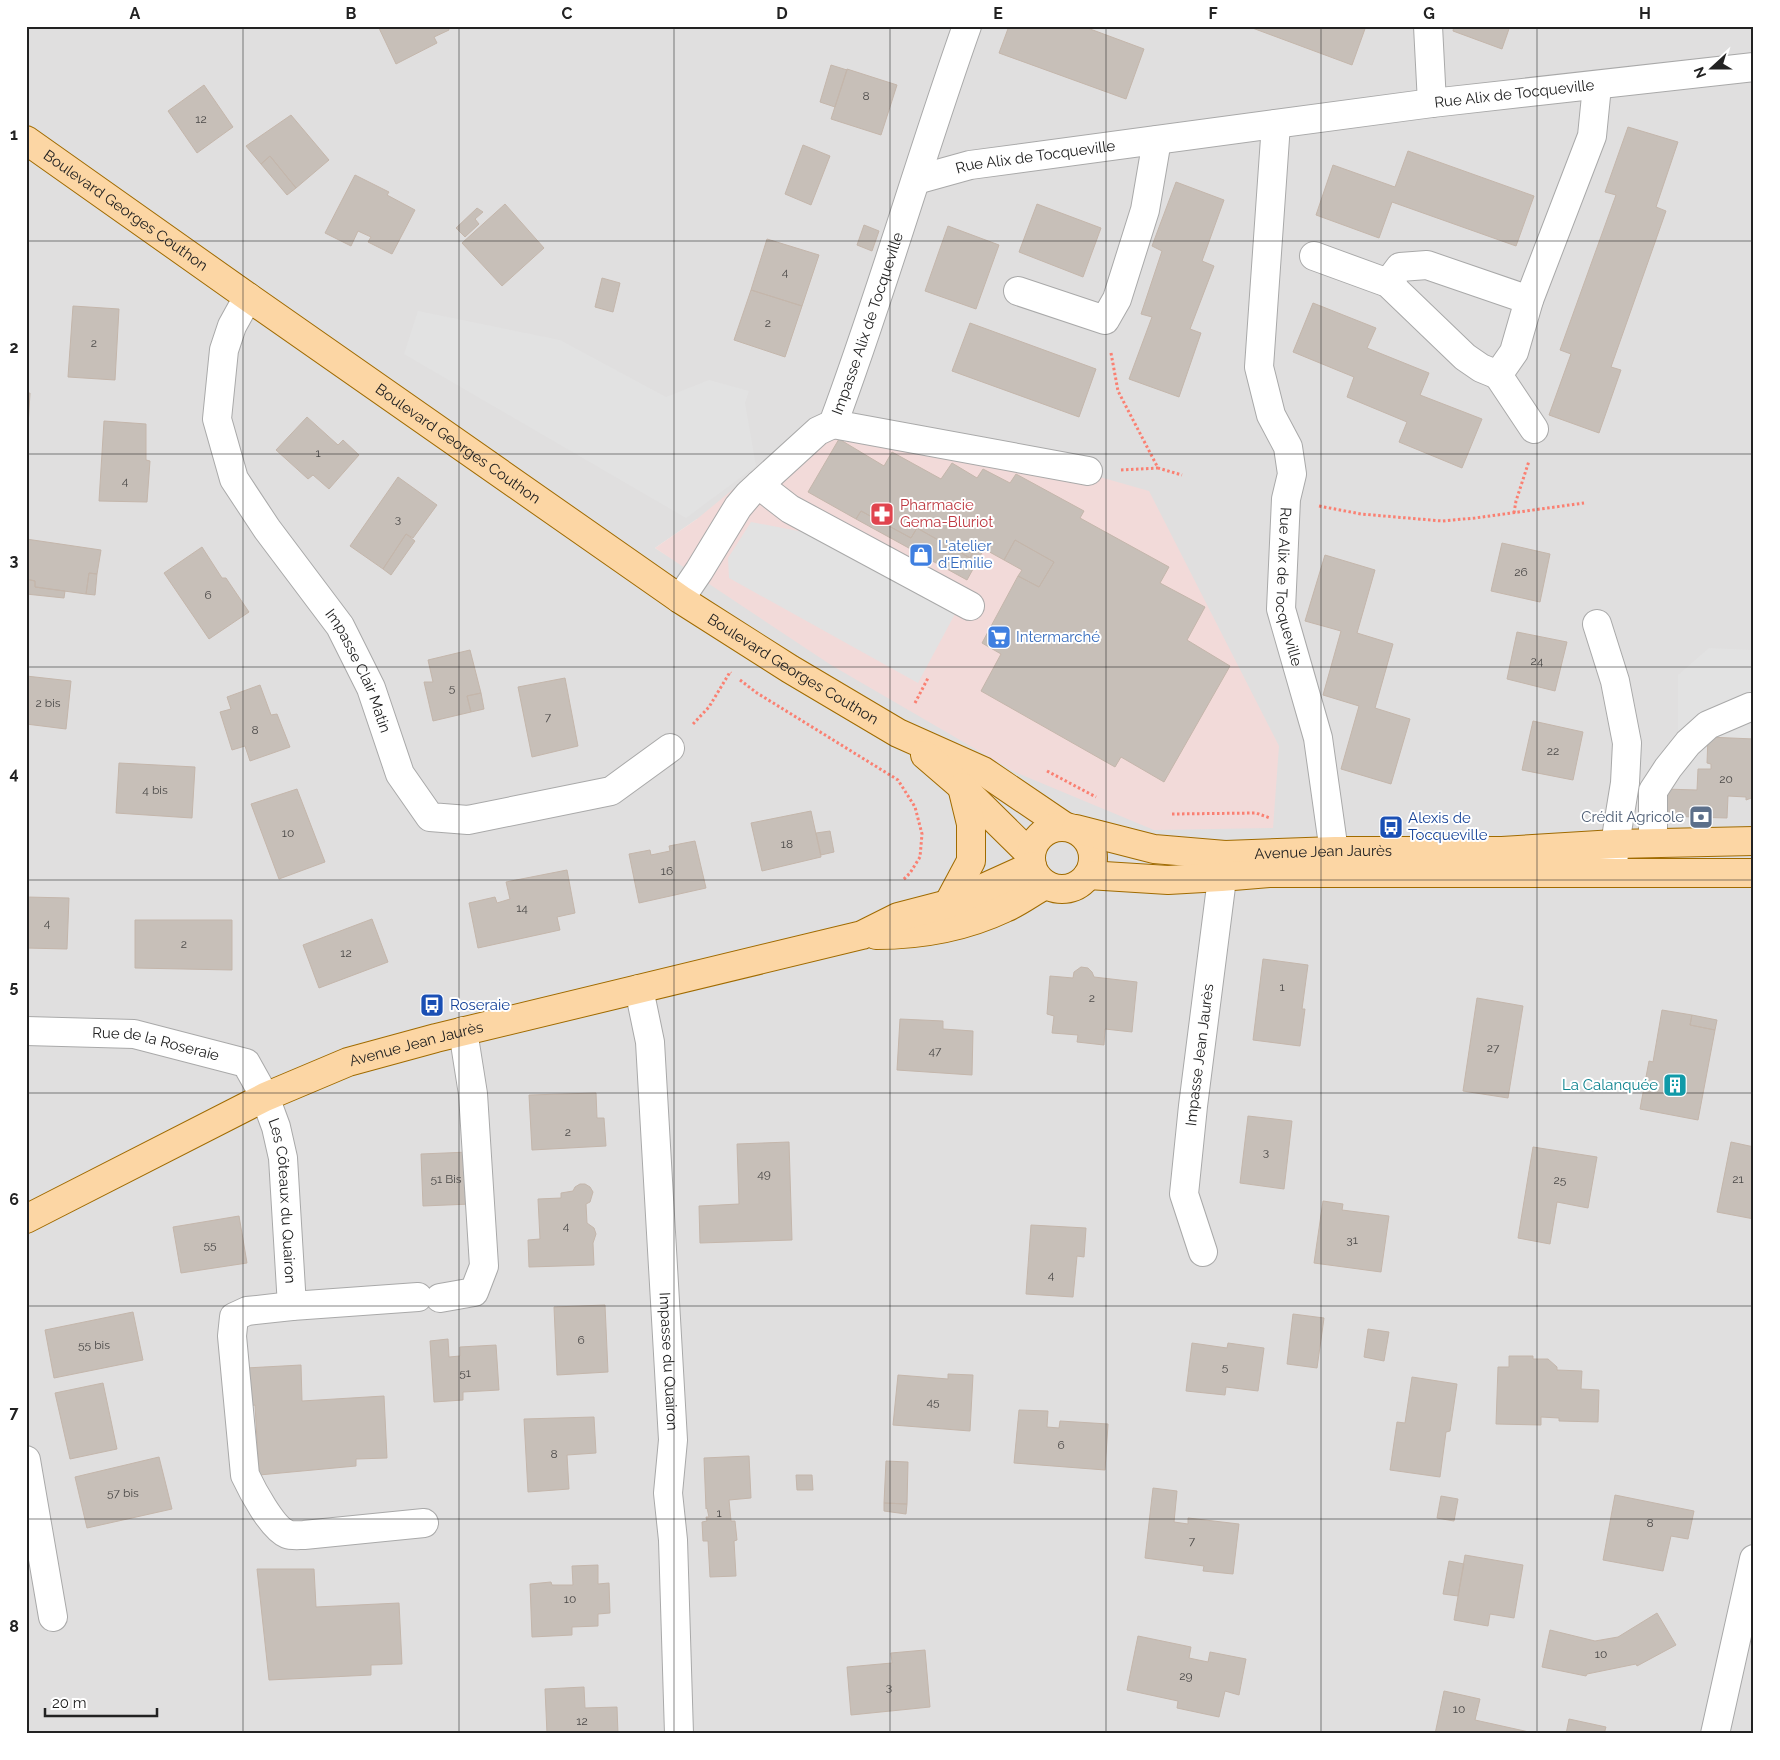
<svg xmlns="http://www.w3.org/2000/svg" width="1780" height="1760" viewBox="0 0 1780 1760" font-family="Raleway,sans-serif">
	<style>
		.residential { fill: #e0dfdf; fill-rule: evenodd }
		.commercial { fill: #f2dad9 }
		.parking { fill: #e2e2e2 }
		.building { fill: #c7bfb8; stroke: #c4b6ab }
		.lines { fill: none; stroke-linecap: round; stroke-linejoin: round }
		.minor-casing { stroke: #a9a9a9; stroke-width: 30 }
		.major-casing { stroke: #a06b00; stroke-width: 30 }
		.path { stroke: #fa8072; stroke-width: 3; stroke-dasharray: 2.5 2.5; stroke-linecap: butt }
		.minor { stroke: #fff; stroke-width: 28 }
		.major { stroke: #fcd6a4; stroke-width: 28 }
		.grid { fill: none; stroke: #222; stroke-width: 1; stroke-opacity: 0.55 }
		.labels { text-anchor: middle; stroke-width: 4; stroke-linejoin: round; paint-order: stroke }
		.number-label { font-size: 12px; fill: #4b4948 }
		.street-label { font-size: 15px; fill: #222; stroke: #fff }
		.health-label { font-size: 15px; fill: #be3a42; stroke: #fff; text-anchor: start }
		.shop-label { font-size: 15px; fill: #366cbe; stroke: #fff; text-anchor: start }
		.service-label { font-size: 15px; fill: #4e5e75; stroke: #fff; text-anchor: end }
		.transit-label { font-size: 15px; fill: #164399; stroke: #fff; text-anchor: start }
		.culture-label { font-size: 15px; fill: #0d838f; stroke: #fff; text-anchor: end }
		.neatline { fill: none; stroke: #222; stroke-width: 2 }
		.grid-label { font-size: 16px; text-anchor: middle; font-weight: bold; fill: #222 }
	</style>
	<rect width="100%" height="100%" fill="#f2efe9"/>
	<path class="residential" d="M26,26H1754V1734H26ZM697,519L1015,772L655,548Z"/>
	<path class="commercial" d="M817,420L978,442L1149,491L1279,746L1273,828L1154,830L1015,772L831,665L655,548L697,519Z"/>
	<path class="parking" d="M418,311L560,340L666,397L709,380L749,391L745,403L756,466L686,518L404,354Z
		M751,522L814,534L956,612L918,683L729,578L728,558Z
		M1709,648L1754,650V740L1678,739V675Z"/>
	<path class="building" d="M378,26H448L449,30L434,37L437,43L396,64Z
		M1009,26H1082L1144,49L1126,99L999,53Z
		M1247,26H1366L1352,65Z
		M1454,26H1510L1502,49L1453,31Z
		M831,65L847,70L835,107L820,102Z
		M847,69L897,85L881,135L831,119Z
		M204,85L233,127L197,153L168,111Z
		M291,115L329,160L296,188L270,156L261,164L246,146Z
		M1628,127L1678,142L1656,207L1666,211L1611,367L1621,370L1599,433L1549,415L1571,354L1560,350L1616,195L1605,192Z
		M803,145L830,156L811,205L785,194Z
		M1408,151L1534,196L1516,246L1392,202L1379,238L1316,215L1333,165L1395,187Z
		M270,156L296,188L287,195L261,164Z
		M355,175L389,192L387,195L415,210L392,254L368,242L371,237L358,231L351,246L325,233Z
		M1176,182L1224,200L1202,261L1214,266L1190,329L1201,333L1179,397L1129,379L1152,317L1141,314L1162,251L1152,246Z
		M505,204L544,248L502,286L462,243Z
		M1037,204L1101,228L1083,277L1019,252Z
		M477,208L483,212L475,219L479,224L465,237L456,228Z
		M864,225L879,231L872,251L857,245Z
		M948,226L999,245L976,309L925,291Z
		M767,239L819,255L802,306L751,290Z
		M602,278L620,283L613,312L595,307Z
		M751,290L802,306L785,357L734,340Z
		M1313,303L1376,328L1367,348L1429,373L1420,395L1482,419L1462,468L1399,442L1407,422L1347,397L1354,377L1293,352Z
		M73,306L119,309L115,380L68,377Z
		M970,323L1096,369L1079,417L952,371Z
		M26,393H30L26,460Z
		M307,417L338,445L343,440L359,455L329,489L313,475L308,479L276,450Z
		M104,421L146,424V460L150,461L147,502L99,501Z
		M839,439L884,466L892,452L941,479L952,463L977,478L983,469L1010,483L1016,474L1084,511L1080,518L1169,567L1160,583L1205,607L1187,640L1230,666L1164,782L1121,757L1115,767L981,691L1001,654L982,643L1018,576L1039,587L1054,562L1015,540L1004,560L977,545L970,558L917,528L911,538L861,511L856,519L808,492Z
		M398,477L437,505L413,538L406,534L383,569L350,546Z
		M861,511L911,538L917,528L970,558L977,545L984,549L967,580L856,519Z
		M406,534L415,541L391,575L383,569Z
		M26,539L101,550L97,574L89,573L86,594L35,587V581L26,579Z
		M1015,540L1054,562L1039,587L1018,576L1022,570L1004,560Z
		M1502,543L1550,554L1540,602L1491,591Z
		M202,547L222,578H226L249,612L209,639L164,573Z
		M1325,555L1375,570L1357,633L1393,644L1375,708L1410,719L1391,784L1341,769L1359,706L1323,695L1341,631L1305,621Z
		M89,573L97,574L95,595L86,594Z
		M26,579L35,581V587L65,591L64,598L26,594Z
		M1517,632L1567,642L1555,691L1507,679Z
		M470,650L481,693L467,696L471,712L433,721L424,682H433L428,660Z
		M26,676L71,681L66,729L26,724Z
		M565,678L578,746L532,757L518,687Z
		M260,685L271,715L277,714L290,747L250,761L245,746L232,750L220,712L231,709L227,697Z
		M481,693L484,709L471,712L467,696Z
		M1533,721L1583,732L1573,780L1522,770Z
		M1708,737L1754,739V797L1746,800V797L1728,796L1727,818L1662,816L1664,789L1697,790L1698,769H1711V764L1707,763Z
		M119,763L195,767L192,818L116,813Z
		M297,789L325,862L279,879L251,804Z
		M811,811L821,857L762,871L751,823Z
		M830,831L834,852L821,855L816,833Z
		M695,841L706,888L639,903L629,854L650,850L651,855L670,851L669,846Z
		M567,870L575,913L557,917L560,930L478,948L469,903L495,897L497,903L510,899L506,882Z
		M26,897L69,898L67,949L26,948Z
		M372,919L388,962L319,988L303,945Z
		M135,920H232V970L135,968Z
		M1263,959L1308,965L1302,1009H1305L1300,1046L1253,1040Z
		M1081,967L1088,968L1092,972L1094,977L1137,982L1132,1032L1105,1029L1104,1045L1077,1042L1078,1035L1052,1033L1054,1016L1047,1014L1050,976L1073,978L1074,972Z
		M1477,998L1523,1006L1508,1098L1463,1091Z
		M1662,1010L1692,1015L1690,1025L1715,1030L1698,1120L1640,1109L1649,1061L1653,1062Z
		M1692,1015L1717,1020L1715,1030L1690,1025Z
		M900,1019L943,1021V1029L973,1031L972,1075L897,1070Z
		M596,1093L597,1118H604L606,1146L532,1150L529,1095Z
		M1248,1116L1292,1121L1284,1189L1240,1183Z
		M789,1142L792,1240L700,1243L699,1206L739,1204L737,1144Z
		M1731,1142L1754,1147V1219L1717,1212Z
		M1533,1147L1597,1157L1588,1208L1557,1202L1550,1244L1518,1238Z
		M469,1152L471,1204L423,1206L421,1154Z
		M580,1184H585L590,1187L593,1192L590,1202L586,1204L587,1223L594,1228L596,1234L593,1243L594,1265L529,1267L528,1240L540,1239L538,1199L561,1198V1193L573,1191L575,1187Z
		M1323,1201L1343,1204L1342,1210L1389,1216L1381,1272L1314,1263Z
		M239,1216L247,1263L181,1273L173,1227Z
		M1031,1225L1086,1228L1084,1257L1077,1256L1073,1297L1026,1294Z
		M605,1305L608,1372L557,1375L554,1307Z
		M133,1312L143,1360L54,1378L45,1330Z
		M1293,1314L1324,1318L1317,1368L1287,1364Z
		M1368,1329L1389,1332L1384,1361L1364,1357Z
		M448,1339L449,1357L460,1356V1347L496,1345L499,1390L463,1392V1400L434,1402L430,1341Z
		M1192,1343L1227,1348L1228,1343L1264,1348L1258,1391L1226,1387L1225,1395L1186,1391Z
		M1509,1356H1533V1359H1548L1557,1367V1370L1582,1371L1581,1389L1599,1390L1598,1422L1559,1421V1418L1541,1417V1425L1496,1424L1498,1367H1509Z
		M301,1365L302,1401L384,1396L387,1458L356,1459V1466L259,1475L255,1405L249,1406L246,1368Z
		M948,1374L973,1375L970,1431L893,1425L898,1375L948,1379Z
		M1412,1377L1457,1384L1450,1431L1446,1432L1440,1477L1390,1470L1397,1422L1405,1423Z
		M103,1383L117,1449L70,1459L55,1393Z
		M1019,1410L1048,1411L1047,1427L1059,1428L1060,1421L1108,1424L1105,1470L1014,1463Z
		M594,1417L596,1453L567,1455L569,1489L528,1492L524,1419Z
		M749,1456L751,1498L729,1500L731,1521H735L737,1540L734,1541L736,1576L710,1577L708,1541H703L702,1522L707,1521L706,1517H709L707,1508L706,1509L704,1458Z
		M159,1457L172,1509L87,1528L75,1477Z
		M886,1461L908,1462L907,1504L884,1503Z
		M796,1475H812L813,1490H797Z
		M1153,1488L1177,1491L1174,1522L1188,1524V1518L1239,1524L1233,1574L1203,1571L1204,1566L1145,1558Z
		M1615,1495L1694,1511L1688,1539L1671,1536L1663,1571L1603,1560Z
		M1441,1496L1458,1499L1454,1521L1437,1518Z
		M884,1503L907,1504L906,1514L884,1511Z
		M1465,1555L1523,1565L1514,1618L1490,1614L1488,1626L1454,1620Z
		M1449,1561L1464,1564L1458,1596L1443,1594Z
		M598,1565V1584L609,1583L610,1613L598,1614V1626L572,1627V1635L532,1637L530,1584L551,1582L552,1585H573L572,1566Z
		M257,1569H314L316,1607L399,1603L402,1664L371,1665V1675L269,1680Z
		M1657,1613L1676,1645L1637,1666L1636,1664L1587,1674L1586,1676L1542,1667L1550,1630L1595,1641L1618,1637Z
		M1138,1636L1191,1647L1189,1658L1208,1662L1210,1652L1246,1659L1239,1695L1225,1691L1219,1717L1177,1708L1178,1701L1127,1690Z
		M925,1650L930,1707L851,1715L847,1667L892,1663L891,1653Z
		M584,1687L585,1708L617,1707L618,1734H547L545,1689Z
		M1444,1691L1480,1699L1475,1720L1538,1734H1435Z
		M1569,1719L1606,1727L1604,1734H1566Z"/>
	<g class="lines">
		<g class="minor-casing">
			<g id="minor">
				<path d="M1428,26L1432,103"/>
				<path id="s1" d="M1276,124L1259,367L1271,415L1288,447L1292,474L1286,499L1281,609L1318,738L1337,873"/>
				<path id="s2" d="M916,180L970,165L1432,103L1754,67"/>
				<path d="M1314,256L1388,283L1465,357L1481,368L1498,375L1514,352L1529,300L1592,136L1597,86"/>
				<path d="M1388,283L1400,267L1427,265L1529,300"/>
				<path d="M1018,291L1105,320L1117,299L1145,210L1157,140"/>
				<path id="s3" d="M248,297L232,326L224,350L217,419L234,479L267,529L340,626L371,688L400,774L430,817L468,820L611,791L670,748"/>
				<path d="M1498,375L1534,429"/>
				<path d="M833,424L1088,471"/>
				<path d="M759,485L790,509L970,606"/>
				<path id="s4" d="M680,599L699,571L738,507L749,494L818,431L833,424C882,293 920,158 967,26"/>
				<path d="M1597,624L1615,681L1627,743L1625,783L1615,844L1612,873"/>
				<path d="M1653,843V791L1668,768L1688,743L1708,725L1750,707H1754"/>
				<path id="s5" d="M639,989L650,1042L673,1440L668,1493L673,1540L679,1734"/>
				<path id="s6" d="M26,1031L134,1034L246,1063L265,1097L276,1127L283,1158L292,1306"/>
				<path id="s7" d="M1203,1252L1184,1194L1193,1106L1225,855"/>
				<path d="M418,1297L292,1306L247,1311L234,1317L232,1336L245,1475C252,1490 272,1528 287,1534C292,1536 299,1535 304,1535L424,1523"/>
				<path d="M440,1298L474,1292L484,1266L473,1094L463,1031"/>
				<path d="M26,1460L53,1617"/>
				<path d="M1715,1734L1754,1559"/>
			</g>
		</g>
		<g class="major-casing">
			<g id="major">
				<path id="s8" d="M26,140L248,297L680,599L790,669L898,733L983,771L1064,826"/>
				<path d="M925,755L961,786L1031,855"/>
				<circle cx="1062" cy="858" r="31"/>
				<path id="s9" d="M1076,829L1154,849L1225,855L1335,851H1502L1615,844L1754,841"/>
				<path d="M1088,875L1168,880L1221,877L1269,873H1754"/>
				<path d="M948,904L971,861V824L962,787"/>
				<path d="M876,935C920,935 965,927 1005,908C1019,902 1032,892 1045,885"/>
				<path id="s10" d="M26,1219L265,1097L348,1062L436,1038L862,935L898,917L948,904L1032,866"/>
			</g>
		</g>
		<path class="path" d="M1111,353L1118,391L1158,468L1182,475
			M1121,470L1158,468
			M1319,506L1361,514L1442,521L1475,518L1584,503
			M1514,513L1516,501L1529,461
			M740,680L757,693L898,780L915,807L922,834L920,857L910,873L903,880
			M915,703L928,678
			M693,724L709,707L730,672L731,673
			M1047,771L1096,797
			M1172,814L1256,813L1270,818"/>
		<use href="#minor" class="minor"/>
		<use href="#major" class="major"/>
	</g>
	<path class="grid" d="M243,26V1734M459,26V1734M674,26V1734M890,26V1734M1106,26V1734M1321,26V1734M1537,26V1734M26,241H1754M26,454H1754M26,667H1754M26,880H1754M26,1093H1754M26,1306H1754M26,1519H1754"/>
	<defs>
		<g id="pharmacy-square" transform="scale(1.25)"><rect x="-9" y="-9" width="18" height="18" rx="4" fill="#e0444e" stroke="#fff"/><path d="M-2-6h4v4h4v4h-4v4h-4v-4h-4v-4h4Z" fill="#fff"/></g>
		<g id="shop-square" transform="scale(1.25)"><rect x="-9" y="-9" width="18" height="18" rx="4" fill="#3f7fe0" stroke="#fff"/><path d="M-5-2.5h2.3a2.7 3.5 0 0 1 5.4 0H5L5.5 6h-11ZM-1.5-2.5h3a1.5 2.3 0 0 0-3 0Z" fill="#fff"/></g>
		<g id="supermarket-square" transform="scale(1.25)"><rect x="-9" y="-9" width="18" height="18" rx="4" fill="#3f7fe0" stroke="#fff"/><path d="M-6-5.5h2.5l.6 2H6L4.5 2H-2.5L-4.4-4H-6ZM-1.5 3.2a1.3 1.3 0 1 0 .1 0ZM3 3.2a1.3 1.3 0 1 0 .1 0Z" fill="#fff"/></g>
		<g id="bank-square" transform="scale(1.25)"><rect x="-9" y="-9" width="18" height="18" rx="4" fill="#5c6f8a" stroke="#fff"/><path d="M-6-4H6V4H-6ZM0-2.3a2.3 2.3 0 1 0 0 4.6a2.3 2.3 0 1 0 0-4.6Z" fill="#fff"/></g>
		<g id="bus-square" transform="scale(1.25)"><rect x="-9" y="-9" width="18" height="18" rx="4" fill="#1a4fb4" stroke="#fff"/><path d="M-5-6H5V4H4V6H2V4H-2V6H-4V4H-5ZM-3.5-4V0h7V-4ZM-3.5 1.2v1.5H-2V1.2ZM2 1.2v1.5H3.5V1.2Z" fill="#fff"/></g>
		<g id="building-square" transform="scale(1.25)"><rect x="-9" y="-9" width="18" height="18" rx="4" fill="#0f9aa8" stroke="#fff"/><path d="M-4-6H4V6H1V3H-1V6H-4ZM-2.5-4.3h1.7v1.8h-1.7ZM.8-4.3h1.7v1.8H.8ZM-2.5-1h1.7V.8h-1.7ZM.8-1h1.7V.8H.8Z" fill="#fff"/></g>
	</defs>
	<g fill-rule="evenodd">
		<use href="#pharmacy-square" x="882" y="514"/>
		<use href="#shop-square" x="921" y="555"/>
		<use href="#supermarket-square" x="999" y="637"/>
		<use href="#bank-square" x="1701" y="817"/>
		<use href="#bus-square" x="1391" y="827"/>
		<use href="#bus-square" x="432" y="1005"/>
		<use href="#building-square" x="1675" y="1085"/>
	</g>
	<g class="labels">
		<g class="number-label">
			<text x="866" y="100">8</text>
			<text x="201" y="123">12</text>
			<text x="785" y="276">4</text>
			<text x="768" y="327">2</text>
			<text x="94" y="347">2</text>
			<text x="318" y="457">1</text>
			<text x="125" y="485">4</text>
			<text x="398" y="523">3</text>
			<text x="1521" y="576">26</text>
			<text x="208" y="599">6</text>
			<text x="1537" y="665">24</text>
			<text x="452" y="692">5</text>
			<text x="48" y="707">2 bis</text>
			<text x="548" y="721">7</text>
			<text x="255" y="734">8</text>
			<text x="1553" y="755">22</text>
			<text x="1726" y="783">20</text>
			<text x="155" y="794">4 bis</text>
			<text x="288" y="837">10</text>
			<text x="787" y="848">18</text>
			<text x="667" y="875">16</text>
			<text x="522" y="912">14</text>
			<text x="47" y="927">4</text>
			<text x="184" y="948">2</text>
			<text x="346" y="957">12</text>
			<text x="1282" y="991">1</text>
			<text x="1092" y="1002">2</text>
			<text x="1493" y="1052">27</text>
			<text x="935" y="1055">47</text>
			<text x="568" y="1136">2</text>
			<text x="1266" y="1156">3</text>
			<text x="764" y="1178">49</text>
			<text x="446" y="1183">51 Bis</text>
			<text x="1738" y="1183">21</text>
			<text x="1560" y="1184">25</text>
			<text x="566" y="1230">4</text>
			<text x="1352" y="1244">31</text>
			<text x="210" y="1249">55</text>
			<text x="1051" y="1279">4</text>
			<text x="581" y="1344">6</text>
			<text x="94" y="1349">55 bis</text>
			<text x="1225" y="1371">5</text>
			<text x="465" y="1377">51</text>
			<text x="933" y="1406">45</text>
			<text x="1061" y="1449">6</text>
			<text x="554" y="1458">8</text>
			<text x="123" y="1497">57 bis</text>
			<text x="719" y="1517">1</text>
			<text x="1650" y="1527">8</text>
			<text x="1192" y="1545">7</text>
			<text x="570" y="1603">10</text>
			<text x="1601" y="1658">10</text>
			<text x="1186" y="1680">29</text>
			<text x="889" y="1691">3</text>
			<text x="1459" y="1713">10</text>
			<text x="582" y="1725">12</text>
		</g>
		<g class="street-label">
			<text dy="5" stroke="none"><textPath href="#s2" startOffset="605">Rue Alix de Tocqueville</textPath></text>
			<text dy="5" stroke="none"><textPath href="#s2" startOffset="122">Rue Alix de Tocqueville</textPath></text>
			<text dy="5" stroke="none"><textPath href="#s8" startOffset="122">Boulevard Georges Couthon</textPath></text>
			<text dy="5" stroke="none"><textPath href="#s4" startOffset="342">Impasse Alix de Tocqueville</textPath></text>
			<text dy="5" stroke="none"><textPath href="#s8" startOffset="528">Boulevard Georges Couthon</textPath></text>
			<text dy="5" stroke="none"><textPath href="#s1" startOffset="471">Rue Alix de Tocqueville</textPath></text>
			<text dy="5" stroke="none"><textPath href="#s8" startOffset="932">Boulevard Georges Couthon</textPath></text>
			<text dy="5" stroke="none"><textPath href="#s3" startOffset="420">Impasse Clair Matin</textPath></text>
			<text dy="5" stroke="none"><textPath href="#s9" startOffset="250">Avenue Jean Jaurès</textPath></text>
			<text dy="5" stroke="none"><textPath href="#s6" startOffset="131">Rue de la Roseraie</textPath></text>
			<text dy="5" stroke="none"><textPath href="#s10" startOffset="429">Avenue Jean Jaurès</textPath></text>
			<text dy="5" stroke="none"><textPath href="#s7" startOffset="201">Impasse Jean Jaurès</textPath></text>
			<text dy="5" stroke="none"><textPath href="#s6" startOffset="369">Les Côteaux du Quairon</textPath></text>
			<text dy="5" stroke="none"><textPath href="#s5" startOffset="374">Impasse du Quairon</textPath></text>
		</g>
		<g class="health-label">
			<text x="900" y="510">Pharmacie<tspan x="900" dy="17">Gema-Bluriot</tspan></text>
		</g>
		<g class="shop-label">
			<text x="938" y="551">L'atelier<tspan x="938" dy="17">d'Emilie</tspan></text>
			<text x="1016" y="642">Intermarché</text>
		</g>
		<g class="service-label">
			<text x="1684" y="822">Crédit Agricole</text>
		</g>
		<g class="transit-label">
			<text x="1408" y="823">Alexis de<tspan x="1408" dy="17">Tocqueville</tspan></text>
			<text x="450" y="1010">Roseraie</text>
		</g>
		<g class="culture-label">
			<text x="1658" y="1090">La Calanquée</text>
		</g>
	</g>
	<rect width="1780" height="1760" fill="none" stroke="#ffffff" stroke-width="55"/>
	<g transform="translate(1712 68) rotate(249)" stroke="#ffffff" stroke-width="4" paint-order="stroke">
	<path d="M0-4L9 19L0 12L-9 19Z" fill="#222222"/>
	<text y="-8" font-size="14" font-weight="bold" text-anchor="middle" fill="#222222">N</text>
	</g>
	<path d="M45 1708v8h112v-8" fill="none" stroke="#222222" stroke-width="2.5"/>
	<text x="52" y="1708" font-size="15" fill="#222222" stroke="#ffffff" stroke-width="4" paint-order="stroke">20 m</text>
	<rect x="28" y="28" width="1724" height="1704" class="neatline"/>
	<g class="grid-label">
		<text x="135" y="19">A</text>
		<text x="351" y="19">B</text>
		<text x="567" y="19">C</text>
		<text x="782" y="19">D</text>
		<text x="998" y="19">E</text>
		<text x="1213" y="19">F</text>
		<text x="1429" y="19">G</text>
		<text x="1645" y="19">H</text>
		<text x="14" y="140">1</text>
		<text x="14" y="353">2</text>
		<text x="14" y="566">3</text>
		<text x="14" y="779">4</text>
		<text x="14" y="992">5</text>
		<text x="14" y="1205">6</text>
		<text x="14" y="1418">7</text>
		<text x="14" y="1632">8</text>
	</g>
</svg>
